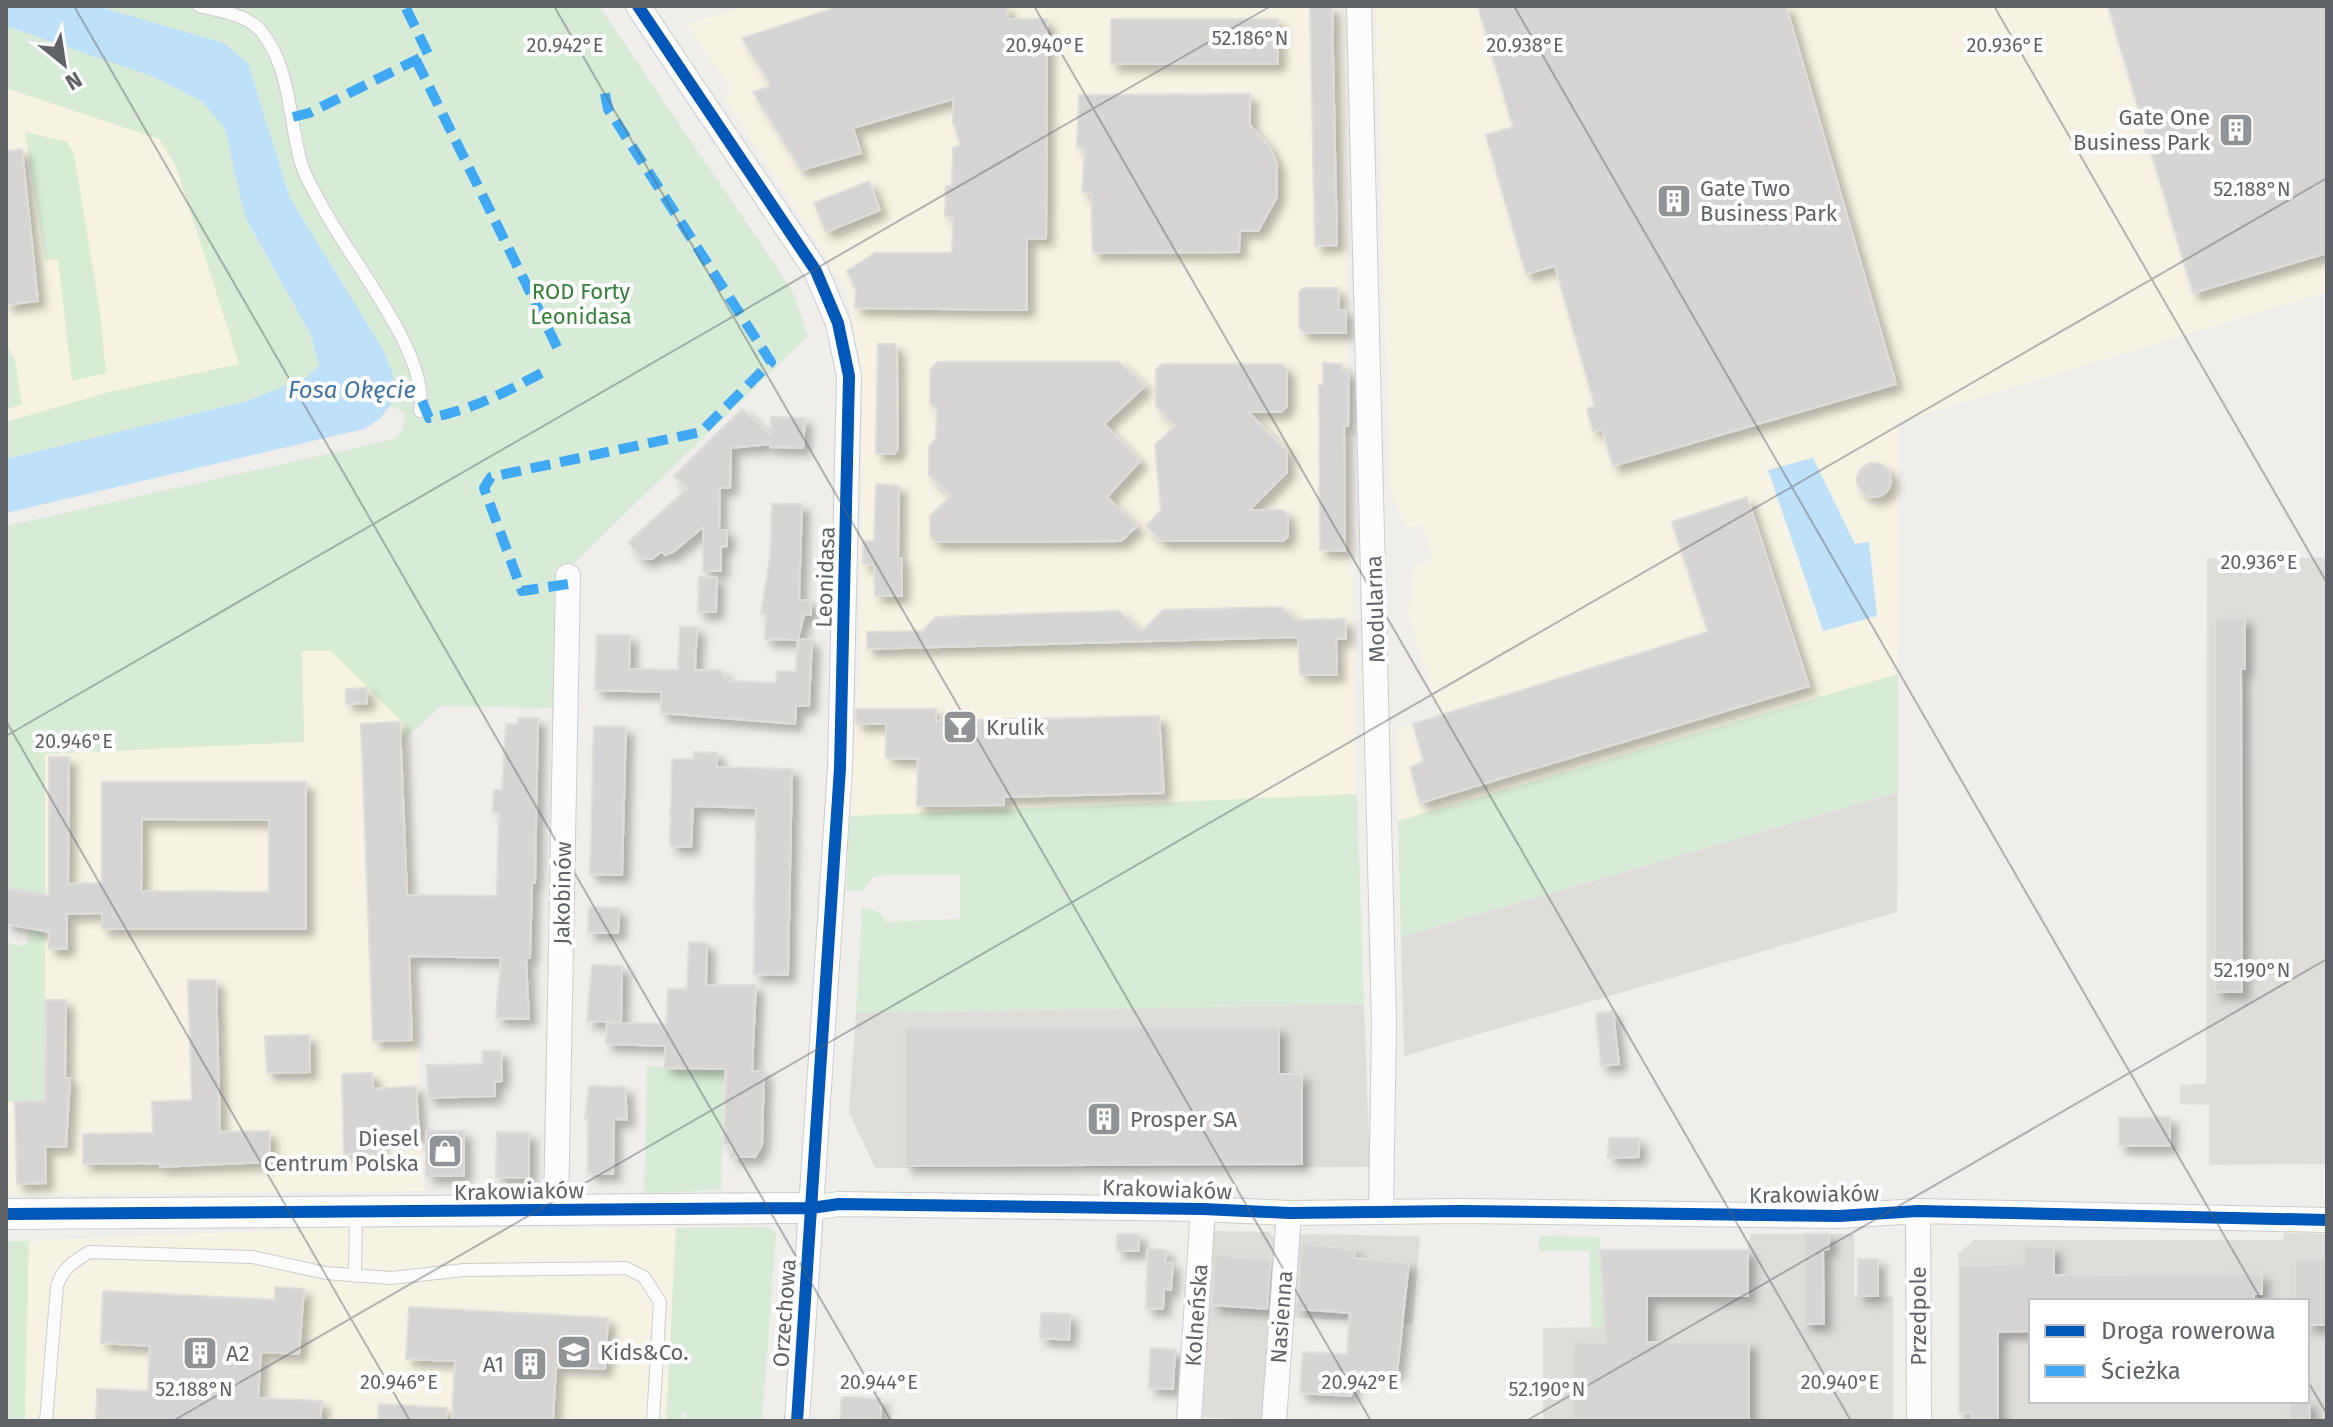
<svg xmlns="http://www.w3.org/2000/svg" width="2333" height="1427" viewBox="0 0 2333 1427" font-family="'Fira Sans',sans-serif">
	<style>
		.commercial { fill: #f7f3e4 }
		.industrial { fill: #dfddda; fill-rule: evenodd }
		.green { fill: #d8ebd6 }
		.water { fill: #bfe0f9 }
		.building { fill: #d6d5d3; stroke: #deddd9; stroke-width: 2; fill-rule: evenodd; filter: url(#shadow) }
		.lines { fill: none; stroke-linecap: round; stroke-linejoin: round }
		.service-casing { stroke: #cbcccc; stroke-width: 14 }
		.minor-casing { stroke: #cbcccc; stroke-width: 26 }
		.tertiary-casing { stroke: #cbcccc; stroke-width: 32 }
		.service { stroke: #fdfcfc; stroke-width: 12 }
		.minor { stroke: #fdfcfc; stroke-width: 24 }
		.tertiary { stroke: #fdfcfc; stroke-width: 30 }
		.quiet { stroke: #3fa9f5; stroke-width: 10; stroke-dasharray: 20 10; stroke-linecap: butt }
		.cycleway-casing { stroke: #fff; stroke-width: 17 }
		.cycleway { stroke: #0057b8; stroke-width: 12 }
		.ticks { fill: none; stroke: #5f6368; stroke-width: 2; stroke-opacity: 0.45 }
		.labels { text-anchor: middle; stroke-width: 8; stroke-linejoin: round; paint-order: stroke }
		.poi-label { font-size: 22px; fill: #5f6368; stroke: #fff; text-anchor: start }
		.park-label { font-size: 22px; fill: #348238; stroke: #fff }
		.street-label { font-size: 22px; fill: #5f6368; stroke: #fff }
		.water-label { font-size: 24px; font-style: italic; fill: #4174aa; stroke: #fff }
		.ticks-label { font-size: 20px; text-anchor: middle; fill: #5f6368; stroke: #fff; stroke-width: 8; stroke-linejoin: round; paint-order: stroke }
	</style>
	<defs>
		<filter id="shadow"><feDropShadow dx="7" dy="7" stdDeviation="4" flood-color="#0004"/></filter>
	</defs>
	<rect width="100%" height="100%" fill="#efeeea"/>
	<path class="commercial" d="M746,6H1342L1357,794L850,816L859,667L863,383L846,289L724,97L732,90L686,24Z
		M1376,6H2327V292L1899,422L1898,674L1398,821L1396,729L1439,716L1409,617L1413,566L1432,559L1422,525L1406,528L1390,490Z
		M6,88L159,139L176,166L240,364L109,392L6,422Z
		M302,651H331L405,725L424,1191L6,1195V1102L45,1100L44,753L304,742Z
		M330,1228H676L666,1421H22L29,1241Z"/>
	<path class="industrial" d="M2207,558H2327V1164L2209,1165V1105L2180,1104V1085L2206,1084Z
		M1898,792L1897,912L1404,1056L1401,937Z
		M1364,1004L1370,1167L875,1168L849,1112L856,1013Z
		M1215,1231L1269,1232L1275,1240L1266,1421L1196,1417L1208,1239Z
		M2284,1233L2327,1234V1421H1971V1413H1958V1254L1974,1240H2283ZM2031,1301H2307V1401H2031Z
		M1290,1234L1420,1236L1413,1324L1285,1317Z
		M1751,1234H1854V1296L1893,1297V1421H1543V1328L1605,1327L1600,1250H1747Z"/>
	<path class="green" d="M97,6H599L778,269L794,295L808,336L561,576L554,708L441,706L406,738L405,725L331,651H302L304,742L45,754V1101L6,1102V943L26,946L36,894L6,888V526L395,439L403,429L404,411L389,406L395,381L384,351L290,198L248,63L224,43Z
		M6,26L154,77L203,102L225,128L245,218L312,337L319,367L307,377L247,401L6,459V422L109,392L239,364L176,166L159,139L6,88Z
		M25,132L67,142L74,154L100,312L106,373L72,381L58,259L45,260Z
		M6,344L15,360L22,404L6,410Z
		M1898,674V792L1401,937L1398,821Z
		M1357,794L1364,1004L856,1013L862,907L881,913L886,922L960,919V875H884L872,878L863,891H846L850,816Z
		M647,1066L724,1069L721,1190L644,1193Z
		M769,1227L776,1233L762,1421H683L687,1413L683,1412L680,1421H666L676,1228Z
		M1539,1236L1600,1237L1601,1296H1605V1327H1591L1589,1251H1539Z
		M6,1241H29L25,1421H6Z"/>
	<path class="water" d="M6,6H97L224,43L248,63L290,198L384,351L395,381L391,404L380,419L364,429L6,513V459L247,401L307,377L319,366L312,337L245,217L225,129L203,102L154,77L6,26Z
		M1813,458L1855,544L1869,542L1877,616L1823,631L1768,470Z"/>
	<path class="building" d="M841,6H1006L1008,19H1047L1046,239L1027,238V310L855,308L856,290L847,271L875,253H952L953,217L945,216L946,186H952L953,148L961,145L953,122V99L853,128L861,153L801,170L753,92L771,86L742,38Z
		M1310,6H1332L1337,245L1315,246Z
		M1478,6H1786L1896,384L1613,466L1602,429L1593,431L1587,409L1595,406L1555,266L1526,274L1486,135L1513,127Z
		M2108,6H2327V253L2193,293Z
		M1111,19H1278V64H1111Z
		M1250,94V125L1270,148L1277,164V197L1258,231H1240L1239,252L1093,253L1091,193L1082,192L1085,148L1077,147L1079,95Z
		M22,149L38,301L6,305V151Z
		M869,181L880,210L826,232L814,203Z
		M1304,288H1338L1339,310H1346V333H1305L1299,328V292Z
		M878,344H895L897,353L898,449L894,454H876Z
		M937,362H1119L1145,386L1104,424L1140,461L1107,497L1137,526L1121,541L936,542L930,536V516L951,496L929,475V446L936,439L937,410L930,403V370Z
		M1323,363L1342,364L1341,371H1349L1348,426H1344L1345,551L1320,550L1319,385H1323Z
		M1162,364H1281L1287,370V406L1281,412H1248L1287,451V472L1249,510H1283L1288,515V536L1283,541H1161L1146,526L1161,510L1155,445L1175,426L1156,406V370Z
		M742,409L771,436V417L805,418L803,448L770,447V444L731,448L730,488H720L719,530H727V546L721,547V571H703V527L673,552L665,555L662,551L652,559H642L628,542L687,489L674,476Z
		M1857 480a17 17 0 1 1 34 0a17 17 0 1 1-34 0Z
		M876,484L899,486L898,558H902V596H875L874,565L863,564V541H874Z
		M1747,497L1809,686L1420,803L1410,767L1424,762L1413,724L1708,632L1672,522Z
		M772,504H802L799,600H811V615H804L798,639L812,640L809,706H796L795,724L661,713V692L595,690L597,635H630L629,669L678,670L680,627H697L695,670H720L728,681L776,683L777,671L796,672L798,640L765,639L766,614H761L770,558Z
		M699,577H717L716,612H698Z
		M1281,607L1295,620L1345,619L1346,639H1336L1337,675H1300L1298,637L867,649V632L923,631L936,617L1119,611L1141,632L1163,610Z
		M2215,618H2245V669H2241L2242,992H2215Z
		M367,688V703L346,704V689Z
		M856,709H936V721L1159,716L1164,793L1004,797V805L917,806L918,759L886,758V724H856Z
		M518,718H538L535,883H532L530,958H526L529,1019L496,1018L501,958L409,956L412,1040L373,1041L361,724L400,722L407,895L497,896L499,812H493L494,790H502L506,724H518Z
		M594,726L626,727L622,875L590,874Z
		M694,752L717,753V767L792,769L788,975L754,974L756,808L693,806L691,847L670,846L672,759H694Z
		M49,757H69L68,884L102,883V782H306V929H102V913L67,914V949H49V932L6,924V888L49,896ZM142,819L269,820V892L141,891Z
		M589,907L619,908L618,933H588Z
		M689,942L707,943L706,985H756L752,1071H764L762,1145L755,1157H731V1145L724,1144L726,1069L665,1068V1046L606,1044L607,1022L667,1024L668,989H687Z
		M592,965L622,966L621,1022L587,1021Z
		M188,980H216L220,1132L269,1131L270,1162L160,1167V1163L83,1164V1134L153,1133L152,1102L192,1100Z
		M46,1000H66L65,1078H70L66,1147L45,1146L46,1183L17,1184L15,1102L45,1101Z
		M1613,1011L1619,1064L1601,1066L1596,1013Z
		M905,1027H1279V1074H1302V1164L905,1166Z
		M309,1035L310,1072L267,1073L265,1036Z
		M483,1051H501L502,1081L495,1082V1096L428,1098L427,1065L483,1064Z
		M372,1073L373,1089L416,1086L419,1135L378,1138L379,1154H344L342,1074Z
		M589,1086L625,1087L627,1120L614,1119L613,1174H588V1119H585Z
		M2170,1117V1146H2119V1118Z
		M426,1131H464V1176H426Z
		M497,1132L529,1133V1178L496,1177Z
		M1609,1138H1639V1157L1608,1158Z
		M1117,1234H1139V1251H1117Z
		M1804,1234H1829V1249L1823,1250L1824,1324H1804Z
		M1302,1243L1355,1250L1354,1258L1409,1263L1397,1373L1353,1371L1351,1396L1300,1393L1303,1352L1347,1354L1350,1313L1297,1309Z
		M2024,1246L2054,1247V1275L2262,1274V1294H2254V1301H2031V1331L1998,1332V1421H1971V1413H1959V1265L2024,1264Z
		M1148,1249L1166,1250L1165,1262L1173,1263L1171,1290L1164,1289L1163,1309L1146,1308Z
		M1600,1250H1748V1296H1647V1342H1749V1421H1573V1342L1606,1343Z
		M1215,1255L1271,1259L1267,1309L1212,1305Z
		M1858,1259H1878V1296H1858Z
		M2295,1260H2327V1325H2307V1301H2295Z
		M275,1287L304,1289L299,1354L261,1352L258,1398L322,1401L320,1421H96L97,1389L148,1391L150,1346L101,1343L103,1291L275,1300Z
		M409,1307L608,1318L605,1369L556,1367L553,1421H452L455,1361L406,1359Z
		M1041,1313L1070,1314L1069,1340L1040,1338Z
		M1151,1348L1175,1350L1173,1389L1149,1388Z
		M842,1397L881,1399L880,1421H840Z
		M2290,1401H2309L2310,1421H2290Z
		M379,1404L447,1408V1421H378Z"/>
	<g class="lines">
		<g class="service-casing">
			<path id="service" d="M199,6C223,12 249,14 264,35C291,72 289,120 301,163C305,177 315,193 322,206C350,260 430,354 420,411
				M355,1276L356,1212
				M46,1421L57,1286C63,1268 73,1262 89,1252L252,1257L326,1273L391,1278L464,1270L626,1268L644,1277L660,1302L653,1421"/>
		</g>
		<g class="minor-casing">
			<path id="minor" d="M638,6L816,271L838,323L849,376L840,768L797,1421
				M1359,6L1384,1023L1381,1211
				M811,1208L839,1204L1203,1209L1289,1213L1460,1211L1839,1216L1918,1211L2327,1220
				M556,1210L568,576
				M1918,1211L1919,1421
				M1189,1421L1203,1209
				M1274,1421L1289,1213"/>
		</g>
		<g class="tertiary-casing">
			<path id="tertiary" d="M6,1214L811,1208"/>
		</g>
		<use href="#service" class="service"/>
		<use href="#minor" class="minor"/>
		<use href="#tertiary" class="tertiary"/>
		<path class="quiet" d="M416,60L558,349
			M293,117L309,113L428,54L405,6
			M422,401L429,418C473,410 510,390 549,369
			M568,584L522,591L484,488L491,477L701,432L771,362L608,109L603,84"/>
		<g class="cycleway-casing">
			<path id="cycleway" d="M638,6L816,271L838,323L849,376L840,768L797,1421
				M6,1214L811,1208L839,1204L1203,1209L1289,1213L1460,1211L1839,1216L1918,1211L2327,1220"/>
		</g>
		<use href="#cycleway" class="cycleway"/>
	</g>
	<path class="ticks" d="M74,6L891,1421M554,6L1371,1421M1034,6L1851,1421M1514,6L2262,1301M1994,6L2327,583M6,721L410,1421M6,736L1271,6M2307,1380L2327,1414M173,1421L2327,178M1526,1421L2327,959"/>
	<defs>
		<g id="building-square" transform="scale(1.8)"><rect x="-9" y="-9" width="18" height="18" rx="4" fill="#919496" stroke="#fff"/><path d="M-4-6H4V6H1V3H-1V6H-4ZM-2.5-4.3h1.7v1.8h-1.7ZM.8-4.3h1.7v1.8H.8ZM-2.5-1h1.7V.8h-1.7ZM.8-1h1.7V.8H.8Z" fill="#fff"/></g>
		<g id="bar-square" transform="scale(1.8)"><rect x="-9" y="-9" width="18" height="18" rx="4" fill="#919496" stroke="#fff"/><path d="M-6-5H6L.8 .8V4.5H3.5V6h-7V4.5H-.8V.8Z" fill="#fff"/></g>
		<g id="shop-square" transform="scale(1.8)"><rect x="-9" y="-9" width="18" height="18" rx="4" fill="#919496" stroke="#fff"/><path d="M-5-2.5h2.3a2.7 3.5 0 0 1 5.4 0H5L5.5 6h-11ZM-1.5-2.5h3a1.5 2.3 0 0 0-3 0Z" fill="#fff"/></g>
		<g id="school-square" transform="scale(1.8)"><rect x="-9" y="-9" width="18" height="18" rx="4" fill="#919496" stroke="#fff"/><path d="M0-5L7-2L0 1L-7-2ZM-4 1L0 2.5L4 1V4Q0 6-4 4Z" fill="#fff"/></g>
	</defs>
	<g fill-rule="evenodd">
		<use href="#building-square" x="2236" y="130"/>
		<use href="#building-square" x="1674" y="201"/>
		<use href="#bar-square" x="960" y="727"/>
		<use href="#building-square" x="1104" y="1119"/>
		<use href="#shop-square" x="445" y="1151"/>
		<use href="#school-square" x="574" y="1352"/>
		<use href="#building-square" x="200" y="1353"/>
		<use href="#building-square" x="530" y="1364"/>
	</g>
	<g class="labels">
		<g class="poi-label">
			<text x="2210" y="125" text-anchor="end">Gate One<tspan x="2210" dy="25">Business Park</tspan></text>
			<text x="1700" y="196">Gate Two<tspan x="1700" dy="25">Business Park</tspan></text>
			<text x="986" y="735">Krulik</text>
			<text x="1130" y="1127">Prosper SA</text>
			<text x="419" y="1146" text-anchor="end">Diesel<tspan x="419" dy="25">Centrum Polska</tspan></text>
			<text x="600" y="1360">Kids&amp;Co.</text>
			<text x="226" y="1361">A2</text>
			<text x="504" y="1372" text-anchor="end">A1</text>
		</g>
		<g class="park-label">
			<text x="581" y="299">ROD Forty<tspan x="581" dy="25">Leonidasa</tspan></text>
		</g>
		<g class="street-label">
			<text transform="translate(825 577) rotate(-88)" y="8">Leonidasa</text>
			<text transform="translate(1375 609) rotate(-92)" y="8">Modularna</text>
			<text transform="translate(562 893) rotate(-89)" y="8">Jakobinów</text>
			<text transform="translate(1167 1189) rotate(2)" y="8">Krakowiaków</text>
			<text transform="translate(519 1191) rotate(-1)" y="8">Krakowiaków</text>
			<text transform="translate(1814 1194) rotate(-1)" y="8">Krakowiaków</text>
			<text transform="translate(784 1313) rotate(-86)" y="8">Orzechowa</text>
			<text transform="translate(1196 1315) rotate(-86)" y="8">Kolneńska</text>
			<text transform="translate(1918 1316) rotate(-90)" y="8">Przedpole</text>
			<text transform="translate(1281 1317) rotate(-86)" y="8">Nasienna</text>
		</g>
		<g class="water-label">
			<text x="352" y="398">Fosa Okęcie</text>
		</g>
	</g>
	<g class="ticks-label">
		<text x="1250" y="45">52.186°N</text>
		<text x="1525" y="52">20.938°E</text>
		<text x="565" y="52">20.942°E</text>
		<text x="1045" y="52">20.940°E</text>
		<text x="2005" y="52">20.936°E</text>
		<text x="2252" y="196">52.188°N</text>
		<text x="2259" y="569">20.936°E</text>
		<text x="74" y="748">20.946°E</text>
		<text x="2252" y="977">52.190°N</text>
		<text x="399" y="1389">20.946°E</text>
		<text x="879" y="1389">20.944°E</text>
		<text x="1360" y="1389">20.942°E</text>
		<text x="1840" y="1389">20.940°E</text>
		<text x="194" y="1396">52.188°N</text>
		<text x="1547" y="1396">52.190°N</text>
	</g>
	<rect width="2333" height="1427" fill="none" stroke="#5f6368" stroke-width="16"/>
	<rect x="2029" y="1299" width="280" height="104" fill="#ffffff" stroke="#bfc1c3" stroke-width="2"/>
	<rect x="2045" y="1325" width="40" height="12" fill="#0057b8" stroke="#bfc1c3" stroke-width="2"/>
	<text x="2101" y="1339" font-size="24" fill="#5f6368">Droga rowerowa</text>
	<rect x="2045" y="1365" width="40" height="12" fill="#3fa9f5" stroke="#bfc1c3" stroke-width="2"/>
	<text x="2101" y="1379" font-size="24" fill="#5f6368">Ścieżka</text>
	<g transform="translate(64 64) rotate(150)" stroke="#ffffff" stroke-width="6" paint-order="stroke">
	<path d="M0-6L14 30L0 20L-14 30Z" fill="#5f6368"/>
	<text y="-12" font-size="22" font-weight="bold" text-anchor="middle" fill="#5f6368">N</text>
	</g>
</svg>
